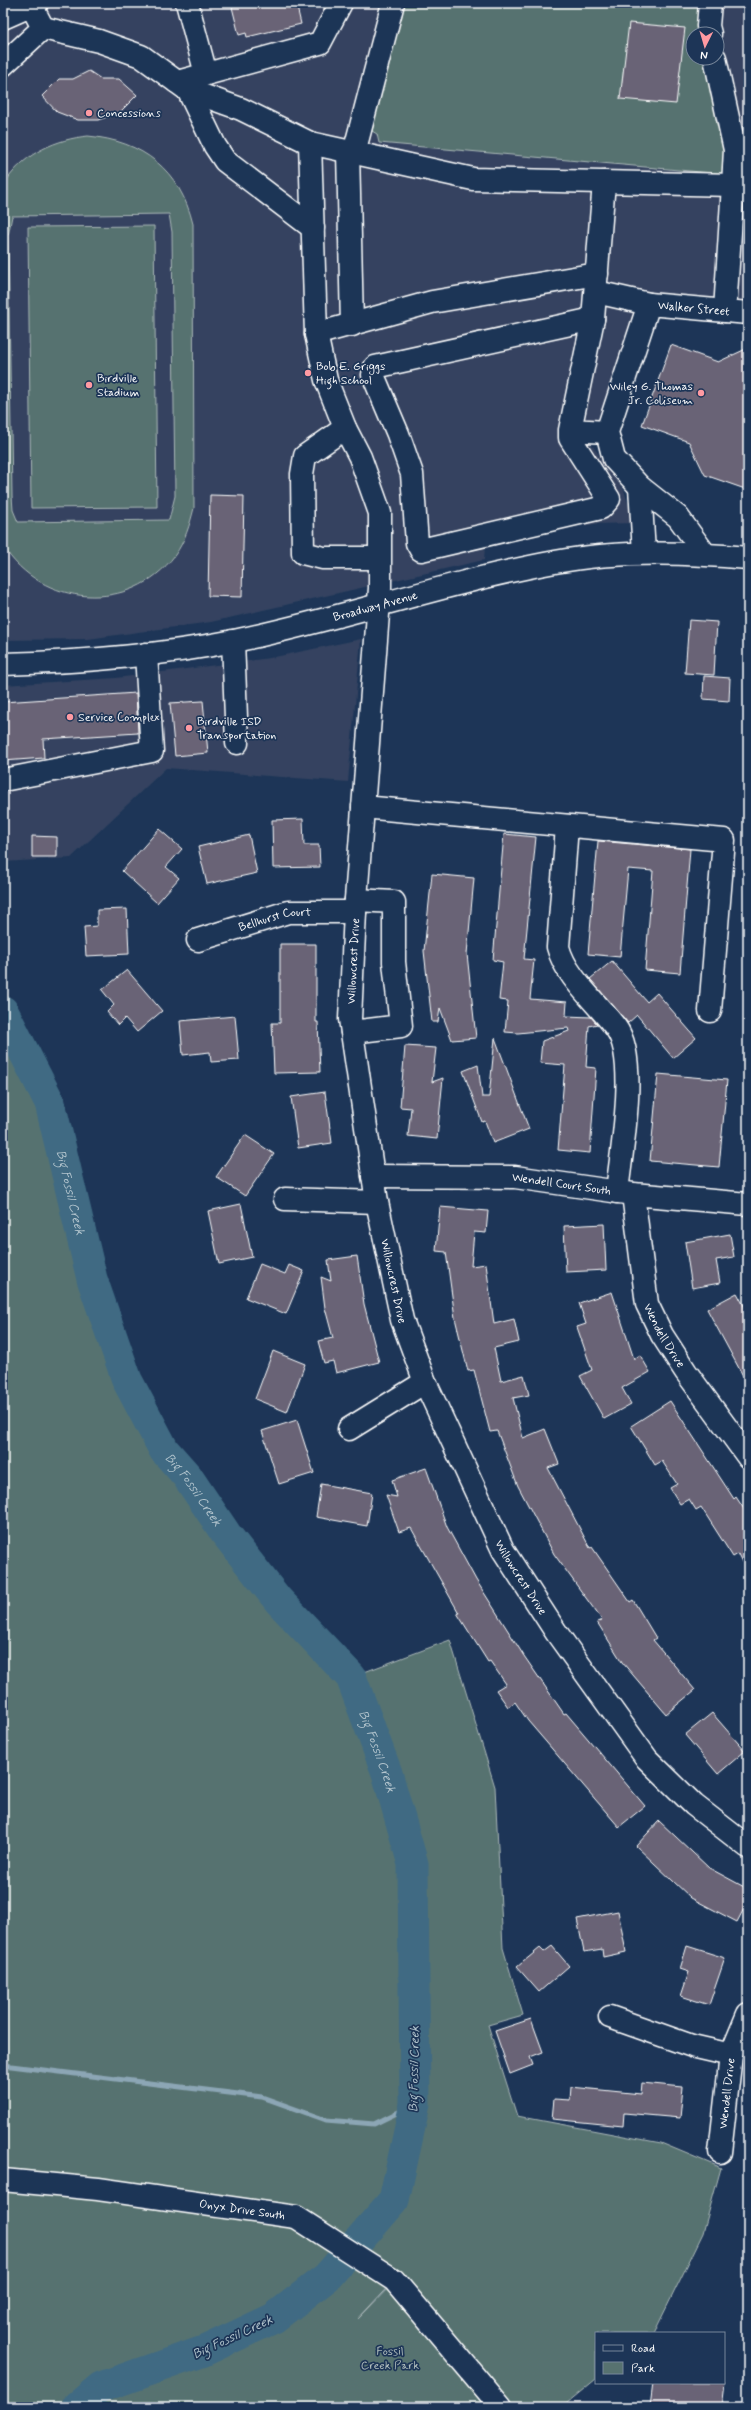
<svg xmlns="http://www.w3.org/2000/svg" width="751" height="2410" viewBox="0 0 751 2410" font-family="Mynerve,sans-serif">
	<style>
		.built { fill: #344360; fill-rule: evenodd }
		.green { fill: #577270; stroke: #abb8b8; fill-rule: evenodd }
		.lines { fill: none; stroke-linecap: round; stroke-linejoin: round }
		.stream { stroke: #8ca6b5; stroke-width: 5 }
		.river { stroke: #3f6b83; stroke-width: 31 }
		.building { fill: #696476; stroke: #fff }
		.minor-casing { stroke: #fff; stroke-width: 25 }
		.major-casing { stroke: #fff; stroke-width: 25 }
		.minor { stroke: #1d3557; stroke-width: 22 }
		.major { stroke: #1d3557; stroke-width: 22 }
		.poi-dot { fill: #ff9aa2; stroke: #1d3557; stroke-width: 1.5 }
		.labels { text-anchor: middle; stroke-width: 3.5; stroke-linejoin: round; paint-order: stroke }
		.poi-label { font-size: 12px; fill: #fff; stroke: #1d3557; text-anchor: start }
		.street-label { font-size: 12px; fill: #fff; stroke: #1d3557 }
		.park-label { font-size: 12px; fill: #b3c0bf; stroke: #1d3557 }
		.water-label { font-size: 13px; font-style: italic; fill: #b2c4cd; stroke: #1d3557 }
	</style>
	<rect width="100%" height="100%" fill="#1d3557"/>
	<filter id="ink" filterUnits="userSpaceOnUse"><feTurbulence type="fractalNoise" baseFrequency=".025" numOctaves="2"/><feDisplacementMap in="SourceGraphic" scale="8" xChannelSelector="R" yChannelSelector="G"/><feConvolveMatrix kernelMatrix="1 2 1 2 8 2 1 2 1" color-interpolation-filters="sRGB"/></filter>
	<g filter="url(#ink)">
		<path class="built" d="M3,3H748V305L641,295L590,442L624,490L634,523L595,524L552,529L485,546L484,560L211,622L88,639L3,640ZM693,34H717V58H693Z
			M361,639L348,782L166,768L71,858L3,862V685L116,678L270,658Z"/>
		<path class="green" d="M402,3H701L702,34H693V58H706L720,133L725,147L723,174L379,143L377,134L372,131Z
			M88,136C143,141 180,170 193,224L194,508C190,524 185,541 175,555C131,615 41,607 3,546V168H7V180C25,153 57,139 88,136ZM169,214L172,232L175,496L169,520L18,522L13,510L12,496L8,236L12,216Z
			M154,226L157,507L31,508L28,227Z
			M3,1011L50,1103L92,1279L127,1380L164,1450L187,1476L226,1534L278,1600L351,1677L450,1640L495,1787L503,1948L523,2015L488,2025L517,2116L661,2143L721,2168L703,2233L654,2333H596V2379L562,2407H508L394,2280L358,2319L393,2283L499,2407H3Z"/>
		<g class="lines">
			<path class="stream" d="M3,2065L262,2097L326,2120L374,2124L415,2104"/>
			<path class="river" id="s1" d="M3,1011L50,1103L92,1279L127,1380L164,1450L187,1476L226,1534L278,1600L351,1677L387,1773L413,1864L415,2104L394,2200L327,2277L274,2318L204,2351L101,2387L77,2407"/>
		</g>
		<path class="building" d="M231,3H296L301,24L247,37L246,33L239,35Z
			M629,23L685,28L676,104L620,99Z
			M89,71L101,79H119L137,95L119,113L98,120H78L57,112L42,96L59,79H73Z
			M671,345L718,362L748,348V490L705,475L689,442L642,425Z
			M210,495L244,496L242,597L208,596Z
			M689,620L717,622L714,675L685,673Z
			M704,676L730,678L729,701L703,699Z
			M136,693L138,733L43,739L44,758L3,761V702Z
			M203,701L208,753L175,756L170,703Z
			M303,819L304,845H319L320,867L273,868L272,820Z
			M159,829L182,849L166,867L179,878L157,903L122,871Z
			M504,834L536,837L524,959L534,960L530,999L567,1002L566,1016L591,1017L597,1024L589,1026L586,1067L596,1068L590,1153L558,1150L565,1065L540,1063L542,1041L569,1031L568,1028L518,1033L505,1032L508,1001L499,1000L503,962L493,960Z
			M249,835L257,873L207,884L198,847Z
			M32,836L57,837V857H32Z
			M598,841L690,849L680,973L645,970L653,871L628,869L620,957L588,954Z
			M432,874L474,878L467,954L476,1038L452,1040L440,1008L438,1022H432L424,951Z
			M127,909L129,954L86,956L84,927L97,926V910Z
			M280,944H316V1022H318L320,1072L274,1073L272,1023H280Z
			M612,961L647,1002L657,993L696,1038L673,1058L637,1015L628,1023L590,979Z
			M127,970L162,1011L137,1032L125,1018L118,1025L107,1012L114,1005L102,990Z
			M235,1016L239,1060L211,1062L210,1052L183,1055L180,1021Z
			M495,1038L529,1129L493,1143L485,1121L482,1122L463,1071L478,1065L482,1097H489Z
			M405,1046L436,1048L432,1082L443,1078L437,1139L408,1136L411,1108L400,1107Z
			M658,1074L727,1080L719,1167L650,1161Z
			M325,1092L332,1143L298,1148L291,1097Z
			M245,1135L274,1154L245,1196L216,1177Z
			M241,1204L252,1257L219,1264L208,1211Z
			M440,1207L488,1211L486,1233L474,1232L471,1266L486,1264L494,1324L514,1319L519,1342L494,1348L501,1381L524,1375L529,1395L513,1398L523,1438L545,1429L559,1464L548,1468L590,1548L592,1547L630,1602L633,1600L656,1638L653,1640L695,1690L666,1714L622,1662L597,1622L602,1620L554,1554L518,1486L497,1431L490,1432L474,1370L468,1371L455,1318L446,1252L436,1251Z
			M604,1224L606,1270L566,1272L564,1226Z
			M730,1234L734,1257L716,1260L720,1283L692,1288L685,1242Z
			M357,1256L364,1304L379,1362L336,1373L333,1361L324,1363L318,1341L333,1338L325,1308L321,1277L331,1281L328,1260Z
			M260,1264L285,1274L289,1265L304,1271L286,1314L246,1298Z
			M612,1292L634,1359L640,1355L650,1372L622,1388L631,1404L604,1419L580,1376L592,1370L577,1327L586,1324L579,1303Z
			M737,1293L748,1313V1385L707,1309Z
			M273,1351L305,1364L287,1412L255,1399Z
			M670,1401L734,1499L736,1497L748,1515V1574L738,1554L733,1557L701,1507L696,1510L689,1499L680,1504L670,1488L677,1484L662,1461L655,1465L631,1426Z
			M297,1420L314,1473L279,1484L262,1431Z
			M426,1468L447,1527L476,1580L524,1656L564,1714L566,1713L645,1806L619,1827L528,1721L515,1702L508,1707L496,1690L506,1684L490,1661L488,1662L457,1613H459L411,1528L399,1532L386,1495L397,1497L392,1480Z
			M321,1484L372,1493L367,1526L316,1517Z
			M712,1713L745,1751L718,1774L685,1735Z
			M659,1821L709,1868L748,1889V1901L737,1922L691,1898L636,1846Z
			M618,1911L626,1952L603,1957L602,1949L584,1952L577,1919Z
			M552,1946L569,1966L539,1992L517,1967L540,1948L544,1952Z
			M687,1946L725,1958L709,2005L681,1996L689,1972L680,1969Z
			M531,2019L543,2052L530,2057L533,2065L510,2074L495,2031Z
			M642,2083L683,2087L680,2118L624,2113L623,2126L552,2119L554,2099L570,2100L571,2087L641,2094Z
			M653,2383H725L722,2407H650Z"/>
		<g class="lines">
			<g class="minor-casing">
				<g id="minor">
					<path d="M187,3L206,74"/>
					<path d="M710,3L708,26L710,34"/>
					<path d="M3,18L37,3"/>
					<path id="s2" d="M43,28L99,41L141,56L188,90L241,109L310,143L316,334L326,380L345,428L360,457L380,513V588L355,912L350,1019L377,1202L402,1320L425,1382L503,1550L556,1632L647,1759L694,1805L748,1847"/>
					<path d="M715,58L735,150L733,185"/>
					<path d="M3,65L43,28L30,3"/>
					<path d="M177,82L320,43L341,3"/>
					<path d="M188,90L215,146L225,161L313,228"/>
					<path d="M310,143L473,179L733,185L725,311"/>
					<path d="M348,151L352,325"/>
					<path d="M354,153L393,3"/>
					<path d="M596,292L649,304"/>
					<path d="M593,319L604,182"/>
					<path d="M316,334L432,302L597,274"/>
					<path d="M345,428L305,456L302,474L303,553L323,558H379"/>
					<path d="M570,430L593,319L375,367L373,375L398,434L412,474L417,543L421,550L601,508L609,499L570,438V430L607,432"/>
					<path d="M640,487L644,553"/>
					<path id="s3" d="M705,554L678,517L640,487L614,459L607,432L649,304L748,313"/>
					<path d="M233,641L237,743"/>
					<path d="M3,780L152,751L146,654"/>
					<path d="M363,807L724,840L710,1011"/>
					<path d="M567,826L558,947C566,978 597,1002 616,1028C639,1059 621,1152 617,1192"/>
					<path id="s4" d="M198,940L288,912H355"/>
					<path d="M352,1032L401,1026L394,962V902L356,900"/>
					<path id="s5" d="M373,1176L515,1177L633,1194L748,1204"/>
					<path id="s6" d="M633,1194L647,1304L662,1335L686,1372L748,1457"/>
					<path d="M285,1199L377,1202"/>
					<path d="M349,1429L425,1382"/>
					<path d="M610,2017L692,2046L731,2055"/>
					<path id="s7" d="M720,2152L731,2055L748,2014"/>
					<path id="s8" d="M3,2180L98,2189L296,2217L394,2280L501,2407"/>
				</g>
			</g>
			<g class="major-casing">
				<g id="major">
					<path id="s9" d="M3,664C80,662 158,656 234,641C342,619 446,582 555,562C618,550 684,552 748,558"/>
				</g>
			</g>
			<use href="#minor" class="minor"/>
			<use href="#major" class="major"/>
		</g>
	</g>
	<g class="poi-dot">
		<circle cx="89" cy="113" r="4"/>
		<circle cx="308" cy="373" r="4"/>
		<circle cx="89" cy="385" r="4"/>
		<circle cx="701" cy="393" r="4"/>
		<circle cx="70" cy="717" r="4"/>
		<circle cx="189" cy="728" r="4"/>
	</g>
	<g class="labels">
		<g class="poi-label">
			<text x="97" y="117">Concessions</text>
			<text x="316" y="370">Bob E. Griggs<tspan x="316" dy="14">High School</tspan></text>
			<text x="97" y="382">Birdville<tspan x="97" dy="14">Stadium</tspan></text>
			<text x="693" y="390" text-anchor="end">Wiley G. Thomas<tspan x="693" dy="14">Jr. Coliseum</tspan></text>
			<text x="78" y="721">Service Complex</text>
			<text x="197" y="725">Birdville ISD<tspan x="197" dy="14">Transportation</tspan></text>
		</g>
		<g class="street-label">
			<text dy="4" stroke="none"><textPath href="#s3" startOffset="340">Walker Street</textPath></text>
			<text dy="4" stroke="none"><textPath href="#s9" startOffset="378">Broadway Avenue</textPath></text>
			<text dy="4" stroke="none"><textPath href="#s4" startOffset="80">Bellhurst Court</textPath></text>
			<text transform="translate(353 961) rotate(-87)" y="4">Willowcrest Drive</text>
			<text dy="4" stroke="none"><textPath href="#s5" startOffset="189">Wendell Court South</textPath></text>
			<text dy="4" stroke="none"><textPath href="#s2" startOffset="1448">Willowcrest Drive</textPath></text>
			<text dy="4" stroke="none"><textPath href="#s6" startOffset="147">Wendell Drive</textPath></text>
			<text dy="4" stroke="none"><textPath href="#s2" startOffset="1772">Willowcrest Drive</textPath></text>
			<text dy="4" stroke="none"><textPath href="#s7" startOffset="59">Wendell Drive</textPath></text>
			<text dy="4" stroke="none"><textPath href="#s8" startOffset="241">Onyx Drive South</textPath></text>
		</g>
		<g class="park-label">
			<text x="390" y="2355">Fossil<tspan x="390" dy="14">Creek Park</tspan></text>
		</g>
		<g class="water-label">
			<text dy="5" stroke="none"><textPath href="#s1" startOffset="195">Big Fossil Creek</textPath></text>
			<text dy="5" stroke="none"><textPath href="#s1" startOffset="520">Big Fossil Creek</textPath></text>
			<text dy="5" stroke="none"><textPath href="#s1" startOffset="844">Big Fossil Creek</textPath></text>
			<text transform="translate(413 2069) rotate(-89)" y="5">Big Fossil Creek</text>
			<text transform="translate(232 2336) rotate(-25)" y="5">Big Fossil Creek</text>
		</g>
	</g>
	<rect width="751" height="2410" fill="none" stroke="#1d3557" stroke-width="16"/>
	<rect x="8" y="8" width="735" height="2394" fill="none" stroke="#fff" stroke-width="1.5" filter="url(#ink)"/>
	<rect x="595" y="2332" width="130" height="52" fill="#1d3557" stroke="#77869a"/>
	<rect x="603" y="2345" width="20" height="6" fill="#1d3557" stroke="#77869a"/>
	<text x="631" y="2352" font-size="12" fill="#ffffff">Road</text>
	<rect x="603" y="2362" width="20" height="12" fill="#577270" stroke="#77869a"/>
	<text x="631" y="2372" font-size="12" fill="#ffffff">Park</text>
	<g transform="translate(705 46) rotate(185)"><circle r="19" fill="#1d3557" stroke="#77869a"/>
	<path d="M0-3L7 15L0 10L-7 15Z" fill="#ff9aa2"/>
	<text y="-6" font-size="11" font-weight="bold" text-anchor="middle" fill="#ffffff">N</text>
	</g>
</svg>
